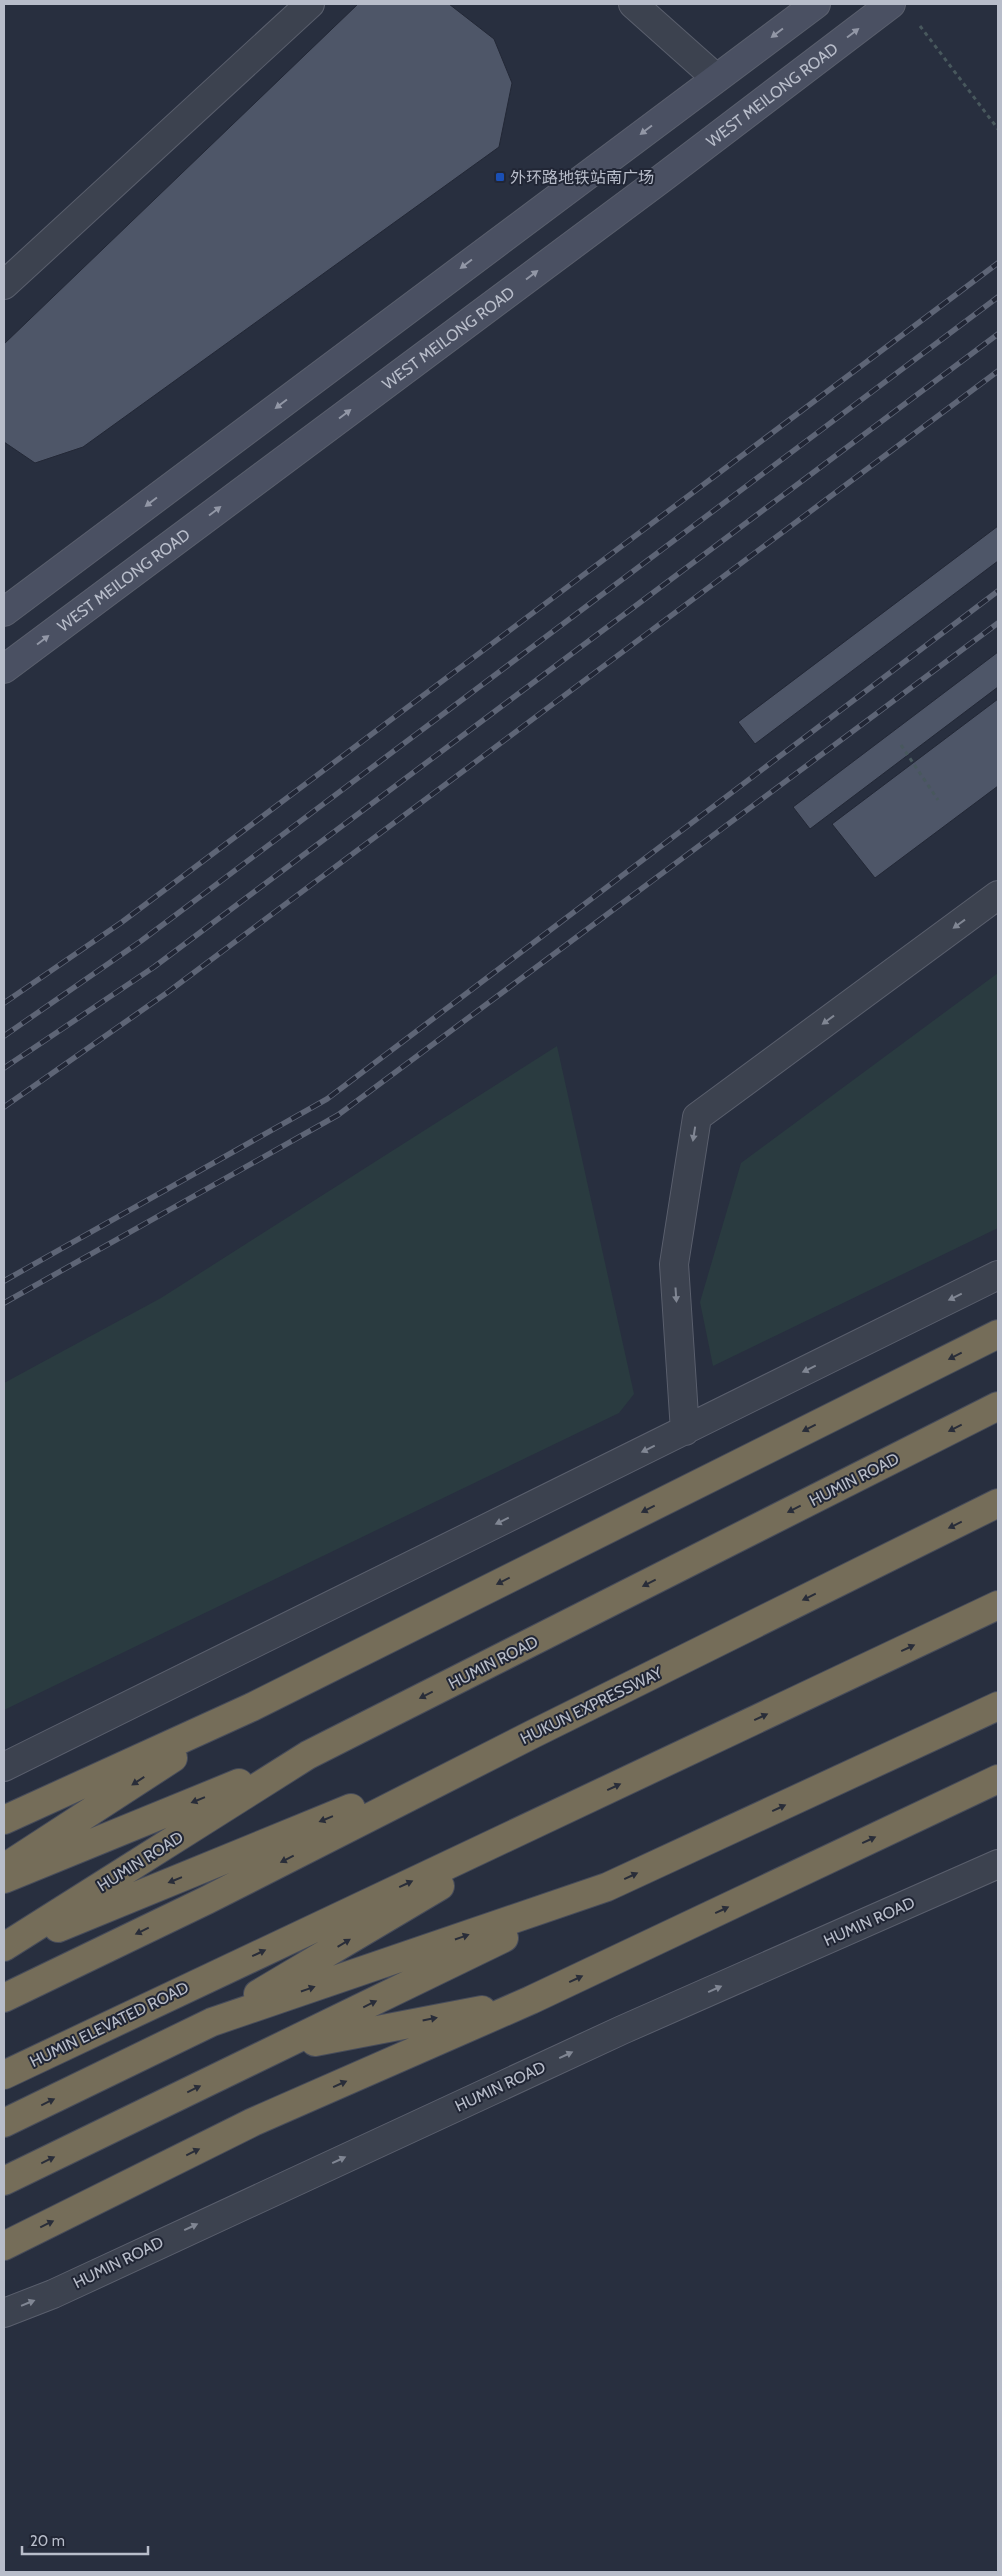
<svg xmlns="http://www.w3.org/2000/svg" width="1002" height="2576" viewBox="0 0 1002 2576" font-family="Cabin,'Noto Sans SC',sans-serif">
	<style>
		.green { fill: #2a3b40 }
		.building { fill: #4e5668; stroke: #232836 }
		.lines { fill: none; stroke-linecap: round; stroke-linejoin: round }
		.street-casing { stroke: #5a5f6d; stroke-width: 30 }
		.secondary-casing { stroke: #5a5f6d; stroke-width: 30 }
		.highway-casing { stroke: #474c5a; stroke-width: 30 }
		.path { stroke: #48585d; stroke-width: 3; stroke-dasharray: 4 4; stroke-linecap: butt }
		.street { stroke: #3c424f; stroke-width: 28 }
		.secondary { stroke: #4a5062; stroke-width: 28 }
		.highway { stroke: #756d59; stroke-width: 28 }
		.rail-casing { stroke: #5e6576; stroke-width: 5.5 }
		.rail { stroke: #212635; stroke-width: 4; stroke-dasharray: 11; stroke-linecap: butt }
		.oneway { fill: #9297a6 }
		.oneway2 { fill: #808693 }
		.oneway3 { fill: #292d39 }
		.transit-dot { fill: #1a4fb4; stroke: #212635; stroke-width: 2 }
		.labels { text-anchor: middle; stroke-width: 4; stroke-linejoin: round; paint-order: stroke }
		.street-label { font-size: 16px; fill: #b8bdca; stroke: #212635 }
		.poi-label { font-size: 16px; fill: #b8bdca; stroke: #212635; text-anchor: start }
	</style>
	<rect width="100%" height="100%" fill="#282f3f"/>
	<path class="green" d="M998,973V1228L713,1366L700,1302L741,1163Z
		M557,1046L634,1394L619,1413L4,1710V1383L161,1298Z"/>
	<path class="building" d="M358,4H449L494,39L512,83L499,147L83,447L35,463L4,442V344Z
		M998,526V561L755,744L738,722Z
		M998,652V687L810,829L793,807Z
		M998,699V786L875,878L832,824Z"/>
	<g class="lines">
		<g class="street-casing">
			<path id="street" d="M633,4L716,78
				M4,285L310,4
				M685,1431L674,1264L697,1117L998,895
				M4,1767L998,1275
				M4,2313L53,2294L622,2030L998,1864"/>
		</g>
		<g class="secondary-casing">
			<g id="secondary">
				<path d="M4,612L816,4"/>
				<path id="s1" d="M4,669L661,179L891,4"/>
			</g>
		</g>
		<g class="highway-casing">
			<path id="highway" d="M4,1820L252,1707L998,1334
				M10,1864L173,1758
				M4,1879L239,1783
				M58,1928L351,1808
				M4,1947L308,1755L998,1406
				M258,1994L440,1886
				M4,1998L207,1900L533,1734L998,1503
				M315,2042L482,2010
				M4,2075L998,1605
				M4,2123L212,2022L607,1887L998,1706
				M4,2181L504,1938
				M4,2246L253,2122L531,2000L998,1779"/>
		</g>
		<path class="path" d="M920,26L998,129
			M901,745L938,800"/>
		<use href="#street" class="street"/>
		<use href="#secondary" class="secondary"/>
		<use href="#highway" class="highway"/>
		<g class="rail-casing">
			<path id="rail" d="M4,1003L122,922L998,263
				M4,1036L141,941L998,297
				M4,1068L154,967L998,334
				M4,1107L168,992L998,371
				M4,1281L327,1099L998,591
				M4,1303L338,1115L998,623"/>
		</g>
		<use href="#rail" class="rail"/>
	</g>
	<defs><path id="oneway-solid" d="M-6-.8H1V-3.2L6.5 0L1 3.2V.8H-6Z" transform="scale(1.25)"/></defs>
	<g class="oneway">
		<use href="#oneway-solid" transform="translate(777 33) rotate(143)"/>
		<use href="#oneway-solid" transform="translate(853 33) rotate(-37)"/>
		<use href="#oneway-solid" transform="translate(646 130) rotate(143)"/>
		<use href="#oneway-solid" transform="translate(466 264) rotate(143)"/>
		<use href="#oneway-solid" transform="translate(532 275) rotate(-37)"/>
		<use href="#oneway-solid" transform="translate(281 404) rotate(143)"/>
		<use href="#oneway-solid" transform="translate(345 414) rotate(-37)"/>
		<use href="#oneway-solid" transform="translate(151 502) rotate(143)"/>
		<use href="#oneway-solid" transform="translate(215 511) rotate(-37)"/>
		<use href="#oneway-solid" transform="translate(43 640) rotate(-37)"/>
	</g>
	<g class="oneway2">
		<use href="#oneway-solid" transform="translate(959 924) rotate(144)"/>
		<use href="#oneway-solid" transform="translate(828 1020) rotate(144)"/>
		<use href="#oneway-solid" transform="translate(694 1134) rotate(99)"/>
		<use href="#oneway-solid" transform="translate(676 1295) rotate(86)"/>
		<use href="#oneway-solid" transform="translate(955 1297) rotate(154)"/>
		<use href="#oneway-solid" transform="translate(809 1369) rotate(154)"/>
		<use href="#oneway-solid" transform="translate(648 1449) rotate(154)"/>
		<use href="#oneway-solid" transform="translate(502 1521) rotate(154)"/>
		<use href="#oneway-solid" transform="translate(715 1989) rotate(-24)"/>
		<use href="#oneway-solid" transform="translate(566 2055) rotate(-25)"/>
		<use href="#oneway-solid" transform="translate(339 2160) rotate(-25)"/>
		<use href="#oneway-solid" transform="translate(191 2227) rotate(-25)"/>
		<use href="#oneway-solid" transform="translate(28 2303) rotate(-22)"/>
	</g>
	<g class="oneway3">
		<use href="#oneway-solid" transform="translate(955 1356) rotate(153)"/>
		<use href="#oneway-solid" transform="translate(809 1428) rotate(153)"/>
		<use href="#oneway-solid" transform="translate(955 1428) rotate(153)"/>
		<use href="#oneway-solid" transform="translate(648 1509) rotate(153)"/>
		<use href="#oneway-solid" transform="translate(794 1509) rotate(153)"/>
		<use href="#oneway-solid" transform="translate(955 1525) rotate(154)"/>
		<use href="#oneway-solid" transform="translate(503 1581) rotate(153)"/>
		<use href="#oneway-solid" transform="translate(649 1583) rotate(153)"/>
		<use href="#oneway-solid" transform="translate(809 1597) rotate(154)"/>
		<use href="#oneway-solid" transform="translate(908 1648) rotate(-25)"/>
		<use href="#oneway-solid" transform="translate(426 1695) rotate(153)"/>
		<use href="#oneway-solid" transform="translate(761 1717) rotate(-25)"/>
		<use href="#oneway-solid" transform="translate(138 1781) rotate(147)"/>
		<use href="#oneway-solid" transform="translate(614 1787) rotate(-25)"/>
		<use href="#oneway-solid" transform="translate(198 1800) rotate(158)"/>
		<use href="#oneway-solid" transform="translate(779 1808) rotate(-25)"/>
		<use href="#oneway-solid" transform="translate(326 1819) rotate(158)"/>
		<use href="#oneway-solid" transform="translate(869 1840) rotate(-25)"/>
		<use href="#oneway-solid" transform="translate(287 1859) rotate(153)"/>
		<use href="#oneway-solid" transform="translate(631 1876) rotate(-25)"/>
		<use href="#oneway-solid" transform="translate(175 1880) rotate(158)"/>
		<use href="#oneway-solid" transform="translate(406 1884) rotate(-25)"/>
		<use href="#oneway-solid" transform="translate(722 1910) rotate(-25)"/>
		<use href="#oneway-solid" transform="translate(142 1931) rotate(154)"/>
		<use href="#oneway-solid" transform="translate(462 1937) rotate(-19)"/>
		<use href="#oneway-solid" transform="translate(344 1943) rotate(-31)"/>
		<use href="#oneway-solid" transform="translate(259 1953) rotate(-25)"/>
		<use href="#oneway-solid" transform="translate(576 1979) rotate(-25)"/>
		<use href="#oneway-solid" transform="translate(308 1989) rotate(-19)"/>
		<use href="#oneway-solid" transform="translate(370 2004) rotate(-26)"/>
		<use href="#oneway-solid" transform="translate(430 2019) rotate(-11)"/>
		<use href="#oneway-solid" transform="translate(340 2084) rotate(-24)"/>
		<use href="#oneway-solid" transform="translate(194 2089) rotate(-26)"/>
		<use href="#oneway-solid" transform="translate(48 2102) rotate(-26)"/>
		<use href="#oneway-solid" transform="translate(193 2152) rotate(-26)"/>
		<use href="#oneway-solid" transform="translate(48 2160) rotate(-26)"/>
		<use href="#oneway-solid" transform="translate(47 2224) rotate(-26)"/>
	</g>
	<rect class="transit-dot" x="495" y="172" width="10" height="10" rx="2.5"/>
	<g class="labels">
		<g class="street-label">
			<text dy="6" stroke="none"><textPath href="#s1" startOffset="959">WEST MEILONG ROAD</textPath></text>
			<text dy="6" stroke="none"><textPath href="#s1" startOffset="554">WEST MEILONG ROAD</textPath></text>
			<text dy="6" stroke="none"><textPath href="#s1" startOffset="149">WEST MEILONG ROAD</textPath></text>
			<text transform="translate(854 1479) rotate(-27)" y="6">HUMIN ROAD</text>
			<text transform="translate(493 1662) rotate(-27)" y="6">HUMIN ROAD</text>
			<text transform="translate(591 1705) rotate(-26)" y="6">HUKUN EXPRESSWAY</text>
			<text transform="translate(140 1861) rotate(-32)" y="6">HUMIN ROAD</text>
			<text transform="translate(869 1921) rotate(-24)" y="6">HUMIN ROAD</text>
			<text transform="translate(109 2024) rotate(-26)" y="6">HUMIN ELEVATED ROAD</text>
			<text transform="translate(500 2086) rotate(-25)" y="6">HUMIN ROAD</text>
			<text transform="translate(118 2262) rotate(-26)" y="6">HUMIN ROAD</text>
		</g>
		<g class="poi-label">
			<text x="510" y="183">外环路地铁站南广场</text>
		</g>
	</g>
	<rect width="1002" height="2576" fill="none" stroke="#b8bdca" stroke-width="10"/>
	<path d="M22 2546v8h126v-8" fill="none" stroke="#b8bdca" stroke-width="2.5"/>
	<text x="30" y="2546" font-size="15" fill="#b8bdca" stroke="#212635" stroke-width="4" paint-order="stroke">20 m</text>
</svg>
